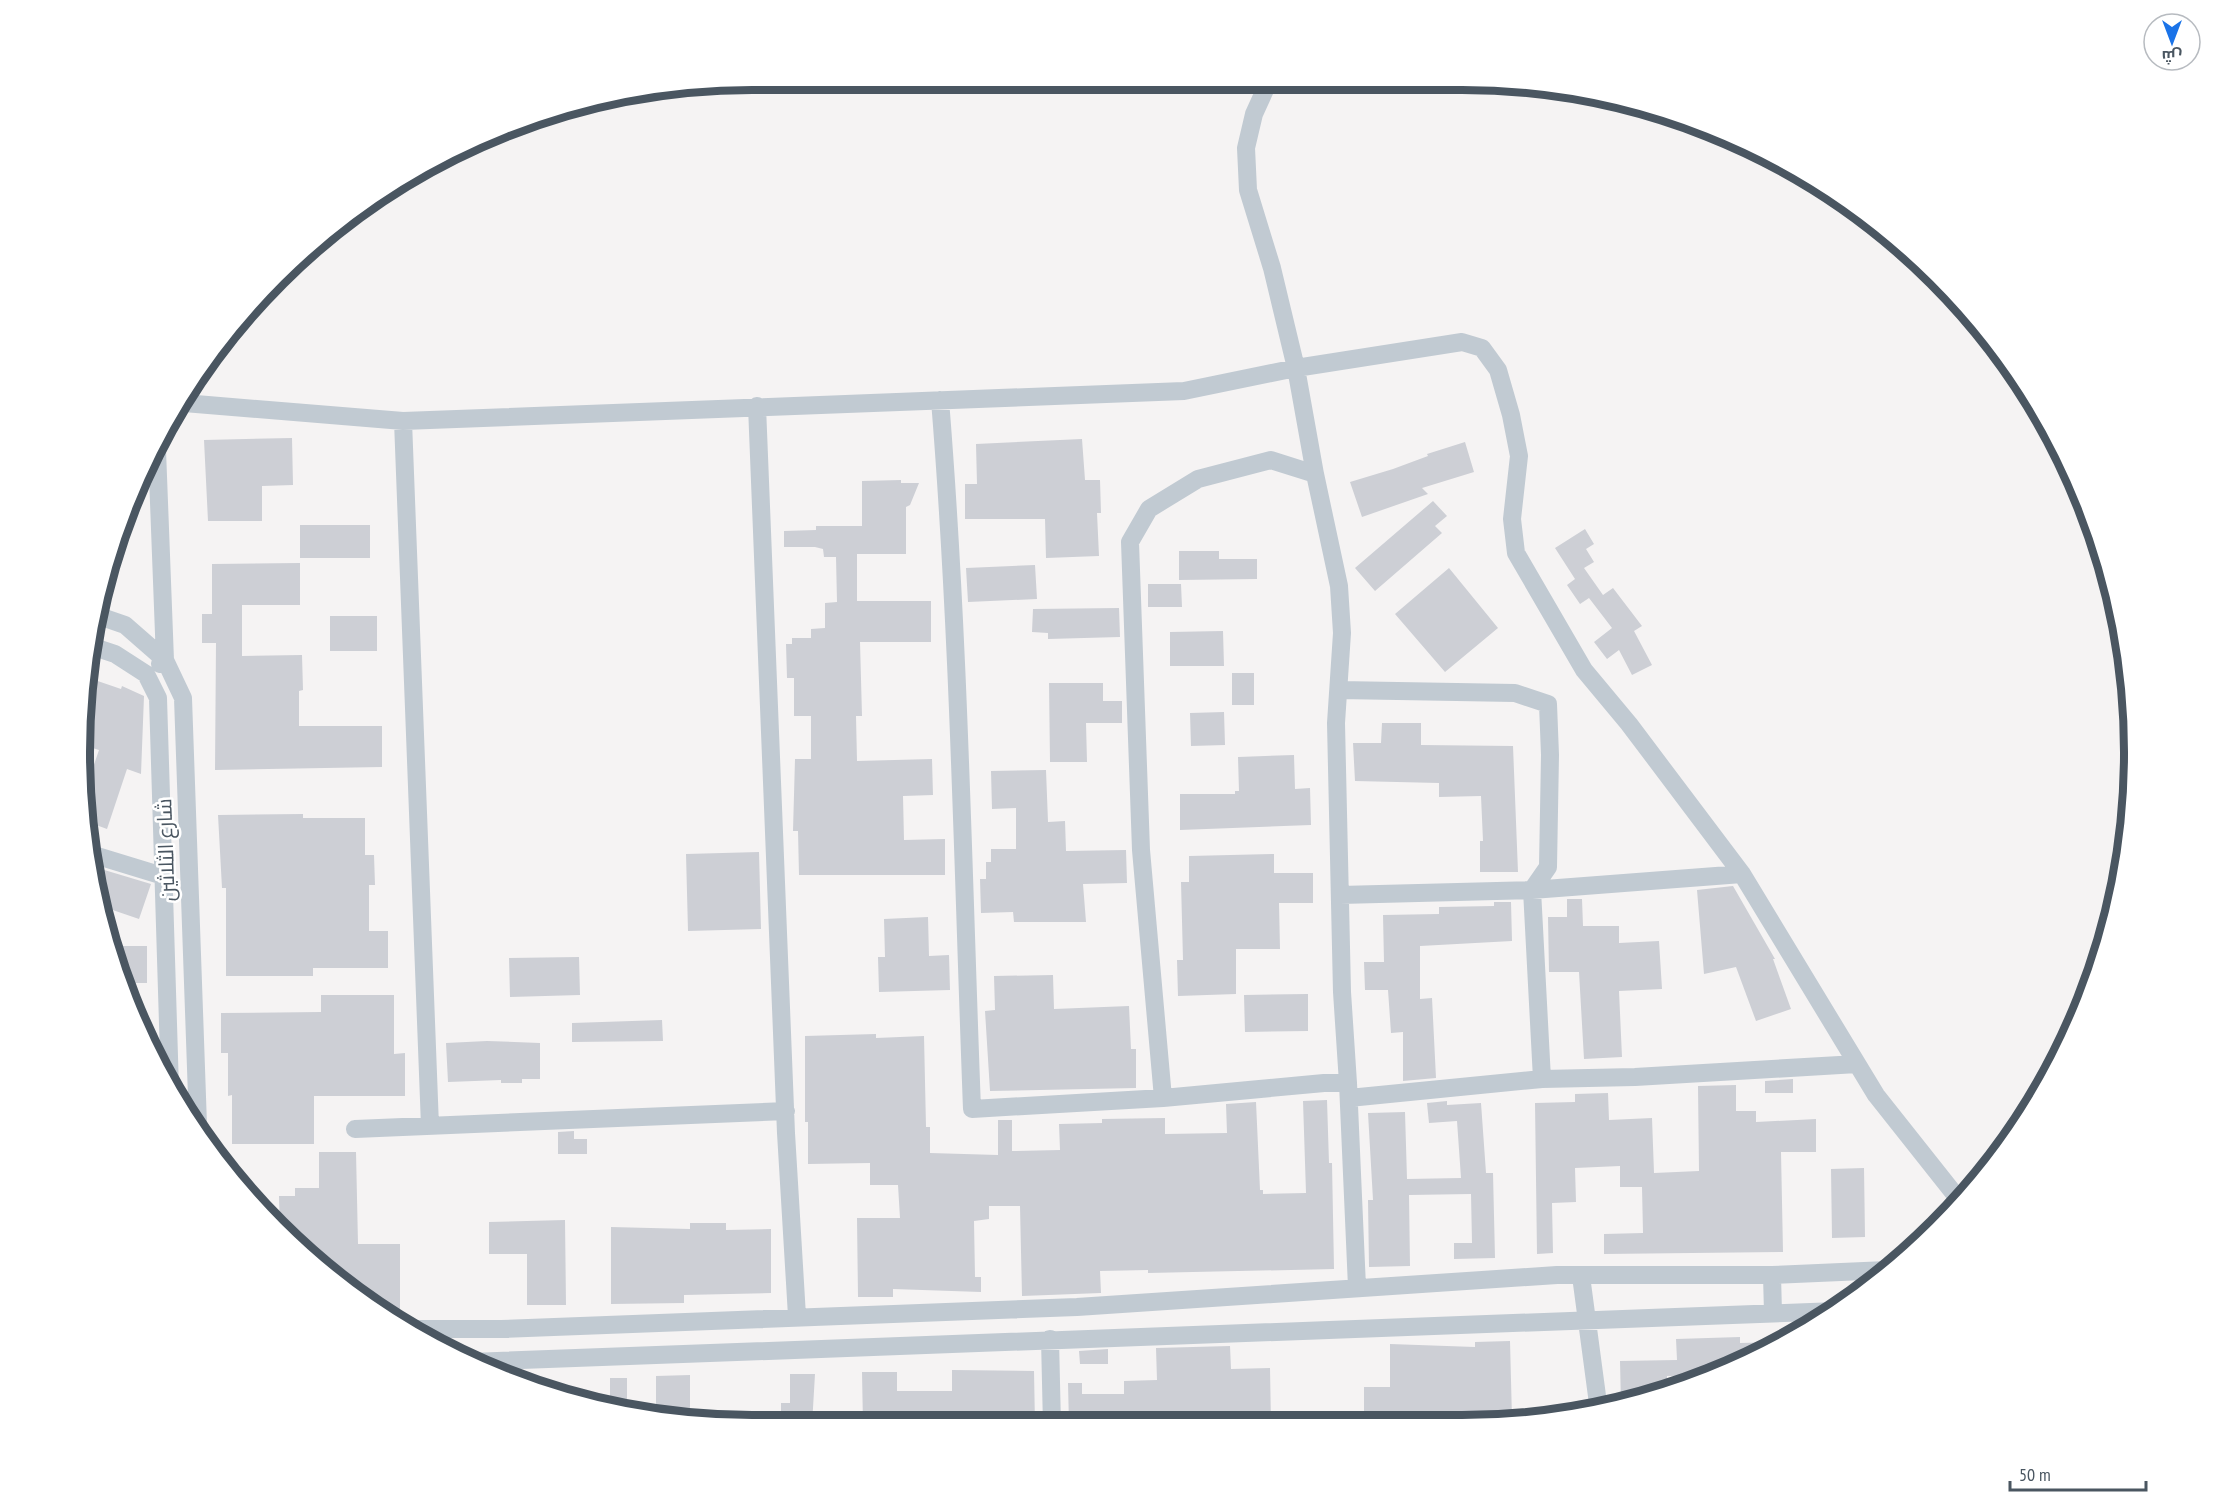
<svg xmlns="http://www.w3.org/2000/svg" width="2214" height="1505" viewBox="0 0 2214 1505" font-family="'PT Sans Narrow',Cairo,sans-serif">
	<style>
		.building { fill: #cdcfd5 }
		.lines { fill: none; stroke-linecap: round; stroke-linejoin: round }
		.minor { stroke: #c1cad2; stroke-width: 18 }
		.labels { text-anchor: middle; stroke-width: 5; stroke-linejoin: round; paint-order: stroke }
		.street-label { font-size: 21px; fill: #4a5661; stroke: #fff }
		.rim { fill: none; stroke: #4a5661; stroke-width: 8 }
	</style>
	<rect width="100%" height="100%" fill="#f5f3f3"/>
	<path class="building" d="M292,438L293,485L262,486V521H208L204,440Z
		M1082,439L1085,480H1100L1101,513H1097L1099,556L1046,558L1045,519H965V484H977L976,444Z
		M1465,442L1474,472L1422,488L1428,494L1362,517L1350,482L1393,469L1428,456L1427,454Z
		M901,480V483H919L910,505L906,507V554H857V601H931V642H860L862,716H856L857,761L932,759L933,795L903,796L904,840L945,839V875H799L798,831H793L795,759H811V716H794V678H787L786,644H792V638H811V629L825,628V603L837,602L836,557H824L823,549L815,547H784V531L816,530V526H862V481Z
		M1433,501L1447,516L1435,526L1442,533L1375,591L1355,568Z
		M300,525H370V558H300Z
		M1585,529L1594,544L1586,549L1594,562L1584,568L1603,595L1613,588L1642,626L1634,631L1652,665L1632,675L1619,650L1607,659L1594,642L1612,628L1589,598L1580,604L1567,585L1575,579L1555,548Z
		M1179,551H1219V559H1257V579L1179,580Z
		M300,563V605H242V656L302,655L303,690L299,691V726H382V767L215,770L216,643H202V614H212V564Z
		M1035,565L1037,599L968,602L966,568Z
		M1449,568L1498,628L1445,672L1395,614Z
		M1148,584H1181L1182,607H1148Z
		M1119,608L1120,637L1048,639V633L1032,632L1033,609Z
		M330,616H377V651H330Z
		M1223,631L1224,666H1170V632Z
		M1232,673H1254V705H1232Z
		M86,677L121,689L122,686L144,696L141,774L127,769L107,829L88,822L86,788L99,750L83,745L81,708Z
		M1049,683H1103V701H1122V723H1086L1087,762H1050Z
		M1224,712L1225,745L1191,746L1190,713Z
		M1382,723H1421V745L1513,746L1518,872H1480V841H1483L1481,796L1439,797V783L1355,781L1353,743H1381Z
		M1294,755L1295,789L1310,788L1311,825L1180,830V794H1235V791H1239L1238,757Z
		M1046,770L1048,822L1065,821L1066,851L1126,850L1127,883L1083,884L1086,922H1014L1013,912L981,913L980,879H986V862H991V849H1016V808L992,809L991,771Z
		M303,814V818H365V855H374L375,885H369V931H388V968H313V976H226V888H222L218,815Z
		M759,852L761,929L688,931L686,854Z
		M1274,854V873H1313V903H1279L1280,949H1236V994L1178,996L1177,960H1183L1181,882H1189V856Z
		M91,866L151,884L139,919L98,905Z
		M1733,886L1775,959H1773L1791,1009L1756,1021L1736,967L1704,974L1697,890Z
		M1567,899H1582L1583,926H1619V943L1659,941L1662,989L1619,991L1622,1057L1584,1059L1579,972H1549L1548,917H1567Z
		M1494,902H1511L1512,941L1420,946V999L1432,998L1436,1078L1403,1081V1032L1391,1033L1388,990H1365L1364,962H1384L1383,915L1439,914V907L1494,906Z
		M928,917L929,956L949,955L950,990L879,992L878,957H885L884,919Z
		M109,946H147V983H122Z
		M579,957L580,995L510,997L509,958Z
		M1053,975L1054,1009L1129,1006L1131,1049H1136V1088L990,1091L985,1011L995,1010L994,976Z
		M1308,994V1031L1245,1032L1244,995Z
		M321,995H394V1054L405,1053V1096H314V1144H232V1095L228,1096V1053H221V1013L321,1012Z
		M662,1020L663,1041L572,1042V1023Z
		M876,1034V1038L924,1036L926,1127H930V1153L998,1155V1120H1012V1151L1060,1150L1059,1124L1102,1123V1119L1165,1118V1134L1227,1133L1226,1104L1256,1102L1260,1190H1263V1194L1306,1193L1303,1101L1327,1100L1329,1163H1332L1334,1269L1148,1273V1270L1100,1271L1101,1293L1022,1296L1020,1206H989V1219L974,1221L975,1277H981V1292L893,1289V1297H858L857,1218H900L898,1185H870V1163L808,1164V1122H805V1036Z
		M487,1041L540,1043V1079H522V1083H501V1080L448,1082L446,1043Z
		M1793,1079V1093H1765V1081Z
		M1736,1085V1111H1756V1122L1816,1119V1152H1781L1783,1252L1604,1254V1234L1643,1233L1642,1187H1620V1166L1575,1168L1576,1202L1552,1203L1553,1253L1537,1254L1535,1103L1575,1102V1094L1608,1093L1609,1120L1652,1118L1654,1173L1699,1171L1698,1086Z
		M1447,1101V1105L1481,1103L1486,1173H1493L1495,1258L1454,1259V1243H1472L1471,1194L1409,1195L1410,1266L1369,1267L1368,1200H1373L1368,1113L1405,1112L1407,1179L1461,1178L1457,1121L1429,1123L1427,1103Z
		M574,1131V1139H587V1154H558V1132Z
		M319,1152H356L358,1244H400V1322L343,1287L280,1231L279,1196H295V1188H319Z
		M1864,1168L1865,1237L1832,1238L1831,1169Z
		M565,1220L566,1305H527V1254H489V1222Z
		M690,1223H726V1230L771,1229V1293L684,1295V1303L611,1304V1227L690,1229Z
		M1740,1337V1343L1779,1342L1718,1375L1667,1376V1390L1621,1404L1620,1361L1677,1360L1676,1339Z
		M1510,1341L1512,1419L1474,1420V1424L1461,1425H1437L1436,1418L1364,1420V1387H1390V1344L1475,1347V1342Z
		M1230,1346L1231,1369L1270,1368L1271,1425H1069L1068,1383H1082V1394H1124V1381L1157,1380L1156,1348Z
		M1108,1349V1364H1080L1079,1351Z
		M952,1370L1034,1371L1035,1425H947V1419H898V1425H863L862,1372H897V1391H952Z
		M790,1374H815L812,1425H781V1403H790Z
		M690,1375V1419L656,1416V1376Z
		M610,1378H627V1413L610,1409Z"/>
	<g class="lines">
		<path class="minor" d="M940,400C959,635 963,873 972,1109L1163,1098L1324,1083H1348L1357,1287
			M184,403L403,421L1184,391L1296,368L1272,268L1248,190L1246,148L1254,114L1269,81
			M757,406L786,1133L797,1316
			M403,421L430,1126
			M157,450L165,660L160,664
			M96,615L125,625L165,660L183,698L198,1125
			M91,646L115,654L146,674L158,698L170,1089
			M1339,690L1515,693L1548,704L1550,755L1548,867L1532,890L1542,1079
			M91,854L163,876
			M1340,895L1532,890L1742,874
			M1348,1083L1342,992L1336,723L1342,633L1339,586L1315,474L1296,368L1462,342L1482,348L1498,370L1511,415L1519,456L1512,519L1516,553L1584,670L1629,724L1742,874L1876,1095L1960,1201
			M1163,1098L1141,850L1130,542L1149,509L1198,479L1271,460L1315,474
			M1349,1098L1542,1079L1635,1077L1857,1064
			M355,1129L786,1111
			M1772,1275L1773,1313
			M1581,1276L1599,1411
			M411,1329H501L1077,1307L1557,1275H1772L1887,1270
			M1050,1339L1052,1426
			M471,1362L1837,1311"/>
	</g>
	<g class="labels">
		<g class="street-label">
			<text transform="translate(166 850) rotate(-92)" y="7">شارع الثلاثين</text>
		</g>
	</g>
	<path d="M0 0H2214V1505H0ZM752 90H1462A662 662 0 0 1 2124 752V753A662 662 0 0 1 1462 1415H752A662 662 0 0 1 90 753V752A662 662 0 0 1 752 90Z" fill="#fff" fill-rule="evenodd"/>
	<path class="rim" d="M752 90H1462A662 662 0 0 1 2124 752V753A662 662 0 0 1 1462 1415H752A662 662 0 0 1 90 753V752A662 662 0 0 1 752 90Z"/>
	<g transform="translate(2172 42) rotate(180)"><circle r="28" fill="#ffffff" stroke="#b7bbc0" stroke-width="1.5"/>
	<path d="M0-4.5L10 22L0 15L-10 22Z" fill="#1a73e8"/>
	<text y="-9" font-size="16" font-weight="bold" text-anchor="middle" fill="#4a5661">ش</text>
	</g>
	<path d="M2010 1481v9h136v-9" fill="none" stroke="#4a5661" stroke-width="3"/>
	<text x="2019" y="1481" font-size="18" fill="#4a5661" stroke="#ffffff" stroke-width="4.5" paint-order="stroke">50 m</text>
</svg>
